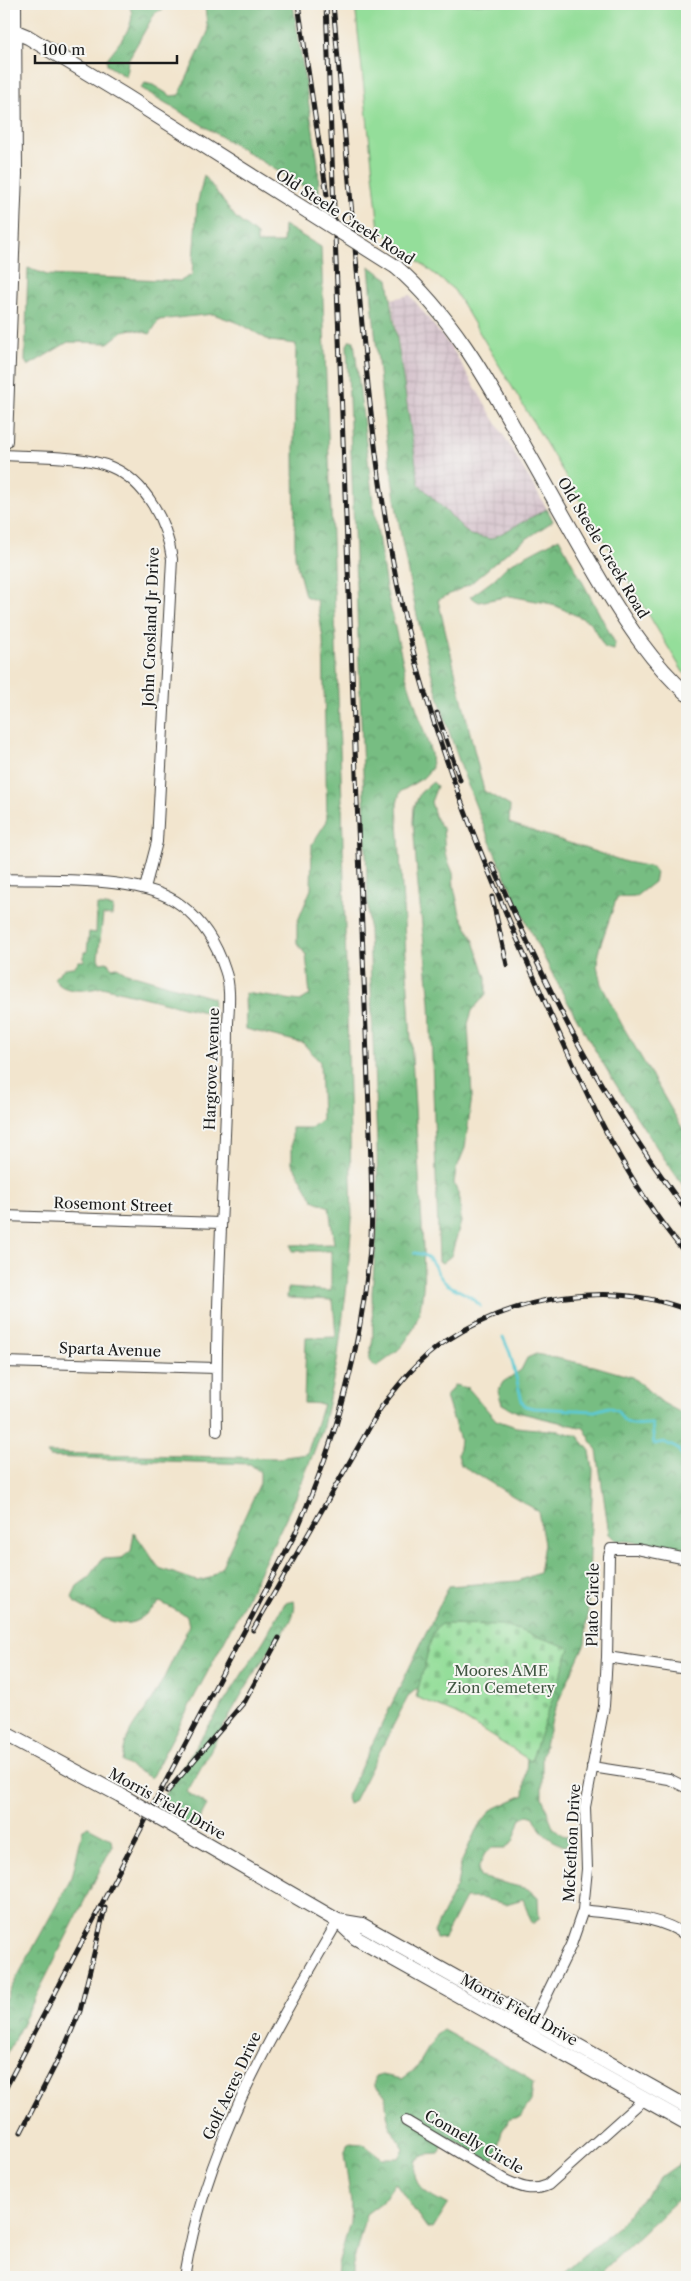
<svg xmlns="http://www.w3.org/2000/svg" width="691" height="2281" viewBox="0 0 691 2281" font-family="'Libre Caslon Text',serif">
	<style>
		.industrial { fill: url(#industrial-grid) }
		.grass { fill: #94de9a; stroke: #587d5b }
		.forest { fill: url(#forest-crowns); stroke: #4a6c4f }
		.cemetery { fill: url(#cemetery-stones); stroke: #587d5b }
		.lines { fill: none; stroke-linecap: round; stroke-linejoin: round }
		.stream { stroke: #5dc9d2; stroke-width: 3 }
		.street-casing { stroke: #3c3a37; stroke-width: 12 }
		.secondary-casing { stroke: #3c3a37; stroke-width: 16 }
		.primary-casing { stroke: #3c3a37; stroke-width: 18 }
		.street { stroke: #fff; stroke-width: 10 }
		.secondary { stroke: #fff; stroke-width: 14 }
		.primary { stroke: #fff; stroke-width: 16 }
		.rail-casing { stroke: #1c1c1c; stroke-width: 5 }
		.rail { stroke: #f6f6f2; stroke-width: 3; stroke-dasharray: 9; stroke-linecap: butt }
		.secondary-bridge-casing { stroke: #3c3a37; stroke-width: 16; stroke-linecap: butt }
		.secondary-bridge { stroke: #fff; stroke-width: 14 }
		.labels { text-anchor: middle; stroke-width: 4; stroke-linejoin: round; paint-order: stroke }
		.street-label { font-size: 15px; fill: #1c1c1c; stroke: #f6f6f2 }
		.park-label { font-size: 15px; fill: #405642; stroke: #f6f6f2 }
	</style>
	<defs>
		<pattern id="industrial-grid" width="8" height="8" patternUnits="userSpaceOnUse" patternTransform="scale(1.25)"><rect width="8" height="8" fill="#d2bdc8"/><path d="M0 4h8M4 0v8" fill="none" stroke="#b4a2ab"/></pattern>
		<pattern id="forest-crowns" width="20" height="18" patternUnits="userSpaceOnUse" patternTransform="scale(1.25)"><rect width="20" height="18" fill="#77bd82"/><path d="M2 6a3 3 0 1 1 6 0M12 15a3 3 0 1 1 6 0" fill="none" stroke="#61996a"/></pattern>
		<pattern id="cemetery-stones" width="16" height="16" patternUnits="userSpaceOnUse" patternTransform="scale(1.25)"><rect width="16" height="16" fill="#94de9a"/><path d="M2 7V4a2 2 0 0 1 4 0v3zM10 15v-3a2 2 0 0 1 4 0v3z" fill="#7fbe84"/></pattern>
	</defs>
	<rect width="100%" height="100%" fill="#f6f6f2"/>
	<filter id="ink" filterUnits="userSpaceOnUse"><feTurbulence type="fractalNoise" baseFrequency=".02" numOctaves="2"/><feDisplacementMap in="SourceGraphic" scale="10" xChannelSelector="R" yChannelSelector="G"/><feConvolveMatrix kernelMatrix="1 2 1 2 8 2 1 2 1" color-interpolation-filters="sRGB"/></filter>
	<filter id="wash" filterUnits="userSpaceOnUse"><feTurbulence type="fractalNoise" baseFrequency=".0096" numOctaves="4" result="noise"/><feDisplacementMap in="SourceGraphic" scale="20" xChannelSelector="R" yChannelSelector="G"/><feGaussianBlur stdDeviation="1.12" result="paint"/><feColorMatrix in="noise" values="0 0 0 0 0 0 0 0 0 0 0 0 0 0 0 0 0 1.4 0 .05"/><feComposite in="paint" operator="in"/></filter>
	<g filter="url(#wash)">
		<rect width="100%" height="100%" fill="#f2e5ce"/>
		<path class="industrial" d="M410,295L453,350L547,509L491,539L469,535L419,484L392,299Z"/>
		<path class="grass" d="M355,4H687V676L683,672L454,290L379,229Z"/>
		<path class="forest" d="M128,4H171L155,13L128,60L126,77L107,65V59C117,44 141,22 128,4Z
			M199,4H293L318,163L319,196L141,88L145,83L153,85L171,96L179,95L208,32L205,8Z
			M204,175L236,218L257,235V243H283L284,225L321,247L342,801L352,1220L347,1285L337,1362L322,1431L296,1497L247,1598L151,1778L122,1762C126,1725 140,1722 156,1693C168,1671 178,1648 189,1626L187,1616L160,1602C153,1608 146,1615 138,1620C118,1631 93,1612 75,1603L72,1597L77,1586L88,1578L102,1559L122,1558L131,1551L134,1532L159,1568L197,1581L210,1578L222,1566L260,1483V1472L250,1464L50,1457L47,1453L277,1458L307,1454L323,1404L304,1403L306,1338L336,1337L333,1300L287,1298L288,1288L331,1291V1251H292L291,1245L334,1244L329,1207L313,1200L292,1163V1128H311L322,1119L320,1062L303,1043L246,1029L245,993L300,1001L310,995L306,955L297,943V923L311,889L312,844L327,821L323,639L317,601L305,596L295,557L294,448L296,344L270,341L241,324L213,314L159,320L150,334L133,329L123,331L108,343L68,342L28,366L25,361L28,268L47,275L163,280L180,281L192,275L197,205Z
			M369,266L388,279L419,484L470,535L491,539L547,509L553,521L510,550L470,584L438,600L484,791L510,806L509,823L626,862L652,867L656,873L654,882L636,896L617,897L599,949L597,965L601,984L621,1023L687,1136V1191C575,1034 484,861 432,675C395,542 381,403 369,266Z
			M350,340L354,341L373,502L386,588L406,676L431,753L432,768L423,778L400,792L397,804L422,1225C423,1263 430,1309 405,1342C398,1352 386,1360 376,1367L369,1361L373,1337L372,1293L378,1214L377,1145L347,345Z
			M559,538L615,643L614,650L605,648L590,622L552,604L510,596L479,602L470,597L492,581L508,565Z
			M433,782L437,786L431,802L436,819L443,828L445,853L453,873L454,887L460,914L474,941L486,977V994L472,1011L468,1024L472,1096L465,1148L456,1170L454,1183L460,1199L461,1222L451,1256L442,1263L439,1261L430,1002L418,887L413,822L414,807L420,793Z
			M97,905L113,907L112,916L103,915L98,958L100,963L107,962L112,968L117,967L127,973L213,998L212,1014L102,987C87,991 61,994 54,978C61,971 64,967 74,967L79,961H84V952H87L89,932L96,933Z
			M536,1354L594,1366L632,1377L663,1403L687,1416V1548L615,1540L609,1534L597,1451L584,1428L517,1412L502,1404L498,1391L503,1382L521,1370L527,1358Z
			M454,1385L468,1388L496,1420L516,1427L559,1431L578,1436L590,1451L593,1470L588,1609L585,1643L555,1709L542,1756V1797L553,1827L562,1835L571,1837V1845L564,1846C547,1838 542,1835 534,1817L528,1815L521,1818L513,1842L505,1848H492L485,1853L478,1869L480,1877L528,1889L538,1898L539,1919L533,1924C528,1917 527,1908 523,1899L506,1904L480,1898H465L444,1938L436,1939L434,1932L457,1885L461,1863L476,1830L491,1810L524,1795L528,1747L431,1678L409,1695L354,1801L348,1804L346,1798L449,1586L518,1581L539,1573L544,1544L538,1511L461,1465L458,1455L460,1440L446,1397Z
			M294,1601C299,1618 276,1641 267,1654C237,1698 214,1746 187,1792L207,1805L197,1823L192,1828L156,1808L264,1640L285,1603Z
			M88,1827L111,1839L112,1846L4,2060V2001L72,1877L83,1829Z
			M443,2030L525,2075L533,2083L531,2101L520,2117L510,2119L502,2131L495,2160L490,2161L447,2136L439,2154L426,2155L416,2160C410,2188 427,2193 448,2205L433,2229L427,2228L395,2183L382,2202L366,2214L352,2268V2277H337L338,2265L350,2222L351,2202L344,2154L349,2143L363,2144L382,2158H399L404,2149C391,2131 385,2119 386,2096L375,2086V2077L382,2075L402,2079L416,2069L436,2035Z
			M682,2162L687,2163V2191L596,2277H559L614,2230L662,2176Z"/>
		<path class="cemetery" d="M441,1624L504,1625L570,1648L531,1761L456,1714L416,1697L433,1633Z"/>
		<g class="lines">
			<path class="stream" d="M414,1253C437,1254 433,1274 447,1284C459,1292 471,1294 480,1306
				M503,1337L510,1353L522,1401L525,1406L533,1408L595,1411L609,1407L618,1411C626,1430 639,1423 652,1424L654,1444L664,1442L678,1449L687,1465"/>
		</g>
	</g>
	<g filter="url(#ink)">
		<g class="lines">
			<g class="street-casing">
				<path id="street" d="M4,163L14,174
					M4,455C34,457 83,455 111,467C147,482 167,523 172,559L157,842L145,888
					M4,879C53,881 142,875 181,905C202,921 217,945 225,970C231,986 229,1006 228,1023C228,1052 227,1081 226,1110C222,1217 215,1324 217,1431
					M4,1216L220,1223
					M4,1362L216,1368
					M687,1559L637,1549H611L609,1556L607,1657L687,1669
					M592,1767L669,1779L687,1788
					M583,1910C618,1915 658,1915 687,1936
					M534,2021L571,1945L583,1910L587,1869L585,1807L604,1706L607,1657
					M406,2121L505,2180C520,2187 532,2192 548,2185L644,2099
					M184,2277C206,2143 271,2036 338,1921"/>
			</g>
			<g class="secondary-casing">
				<path id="secondary" d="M4,31L16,32L28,37L124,95L309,212
					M396,267C449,313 484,374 518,435C546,484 573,534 602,583C626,623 652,663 687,694
					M4,1733L120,1795
					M174,1826L338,1921L356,1938L687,2123
					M338,1921L362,1925L687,2107"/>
			</g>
			<g class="primary-casing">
				<path id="primary" d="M4,441L14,174L13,4"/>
			</g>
			<use href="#street" class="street"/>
			<use href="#secondary" class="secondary"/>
			<use href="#primary" class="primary"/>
			<g class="rail-casing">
				<path id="rail" d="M298,4L327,195
					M333,4C341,96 350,189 358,281C367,382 377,484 397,583C427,727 482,862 542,995C582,1085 623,1180 687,1255
					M437,713L460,780
					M492,864C520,926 548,989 581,1049C612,1105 649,1160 687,1212
					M492,897L507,965
					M253,1630L380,1409C399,1384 419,1358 446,1341C514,1296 610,1280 687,1310
					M167,1792L245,1701L279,1638
					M4,2091L295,1534C339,1434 362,1346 371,1237C373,1203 371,1168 370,1134L326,4
					M21,2132L65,2046L80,2011L105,1908"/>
			</g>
			<use href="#rail" class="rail"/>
			<g class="secondary-bridge-casing">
				<path id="secondary-bridge" d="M309,212L396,267
					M120,1795L174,1826"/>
			</g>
			<use href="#secondary-bridge" class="secondary-bridge"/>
		</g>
	</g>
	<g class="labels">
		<g class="street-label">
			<text transform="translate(345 217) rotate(33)" y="5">Old Steele Creek Road</text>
			<text transform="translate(603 548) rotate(59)" y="5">Old Steele Creek Road</text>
			<text transform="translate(151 627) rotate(-88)" y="5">John Crosland Jr Drive</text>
			<text transform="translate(212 1069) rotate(-88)" y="5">Hargrove Avenue</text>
			<text transform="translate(113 1205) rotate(2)" y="5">Rosemont Street</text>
			<text transform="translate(110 1350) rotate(2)" y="5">Sparta Avenue</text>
			<text transform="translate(593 1605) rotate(-89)" y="5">Plato Circle</text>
			<text transform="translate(167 1804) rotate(29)" y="5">Morris Field Drive</text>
			<text transform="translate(572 1843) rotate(-87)" y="5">McKethon Drive</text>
			<text transform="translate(519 2010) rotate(29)" y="5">Morris Field Drive</text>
			<text transform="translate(232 2086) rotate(-65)" y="5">Golf Acres Drive</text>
			<text transform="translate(474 2142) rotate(30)" y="5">Connelly Circle</text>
		</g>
		<g class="park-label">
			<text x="501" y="1676">Moores AME<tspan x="501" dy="17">Zion Cemetery</tspan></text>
		</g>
	</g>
	<rect width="691" height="2281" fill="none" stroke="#f6f6f2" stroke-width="20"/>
	<path d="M35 55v8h142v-8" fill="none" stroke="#1c1c1c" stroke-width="2.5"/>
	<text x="42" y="55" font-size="15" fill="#1c1c1c" stroke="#f6f6f2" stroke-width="4" paint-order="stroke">100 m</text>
</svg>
